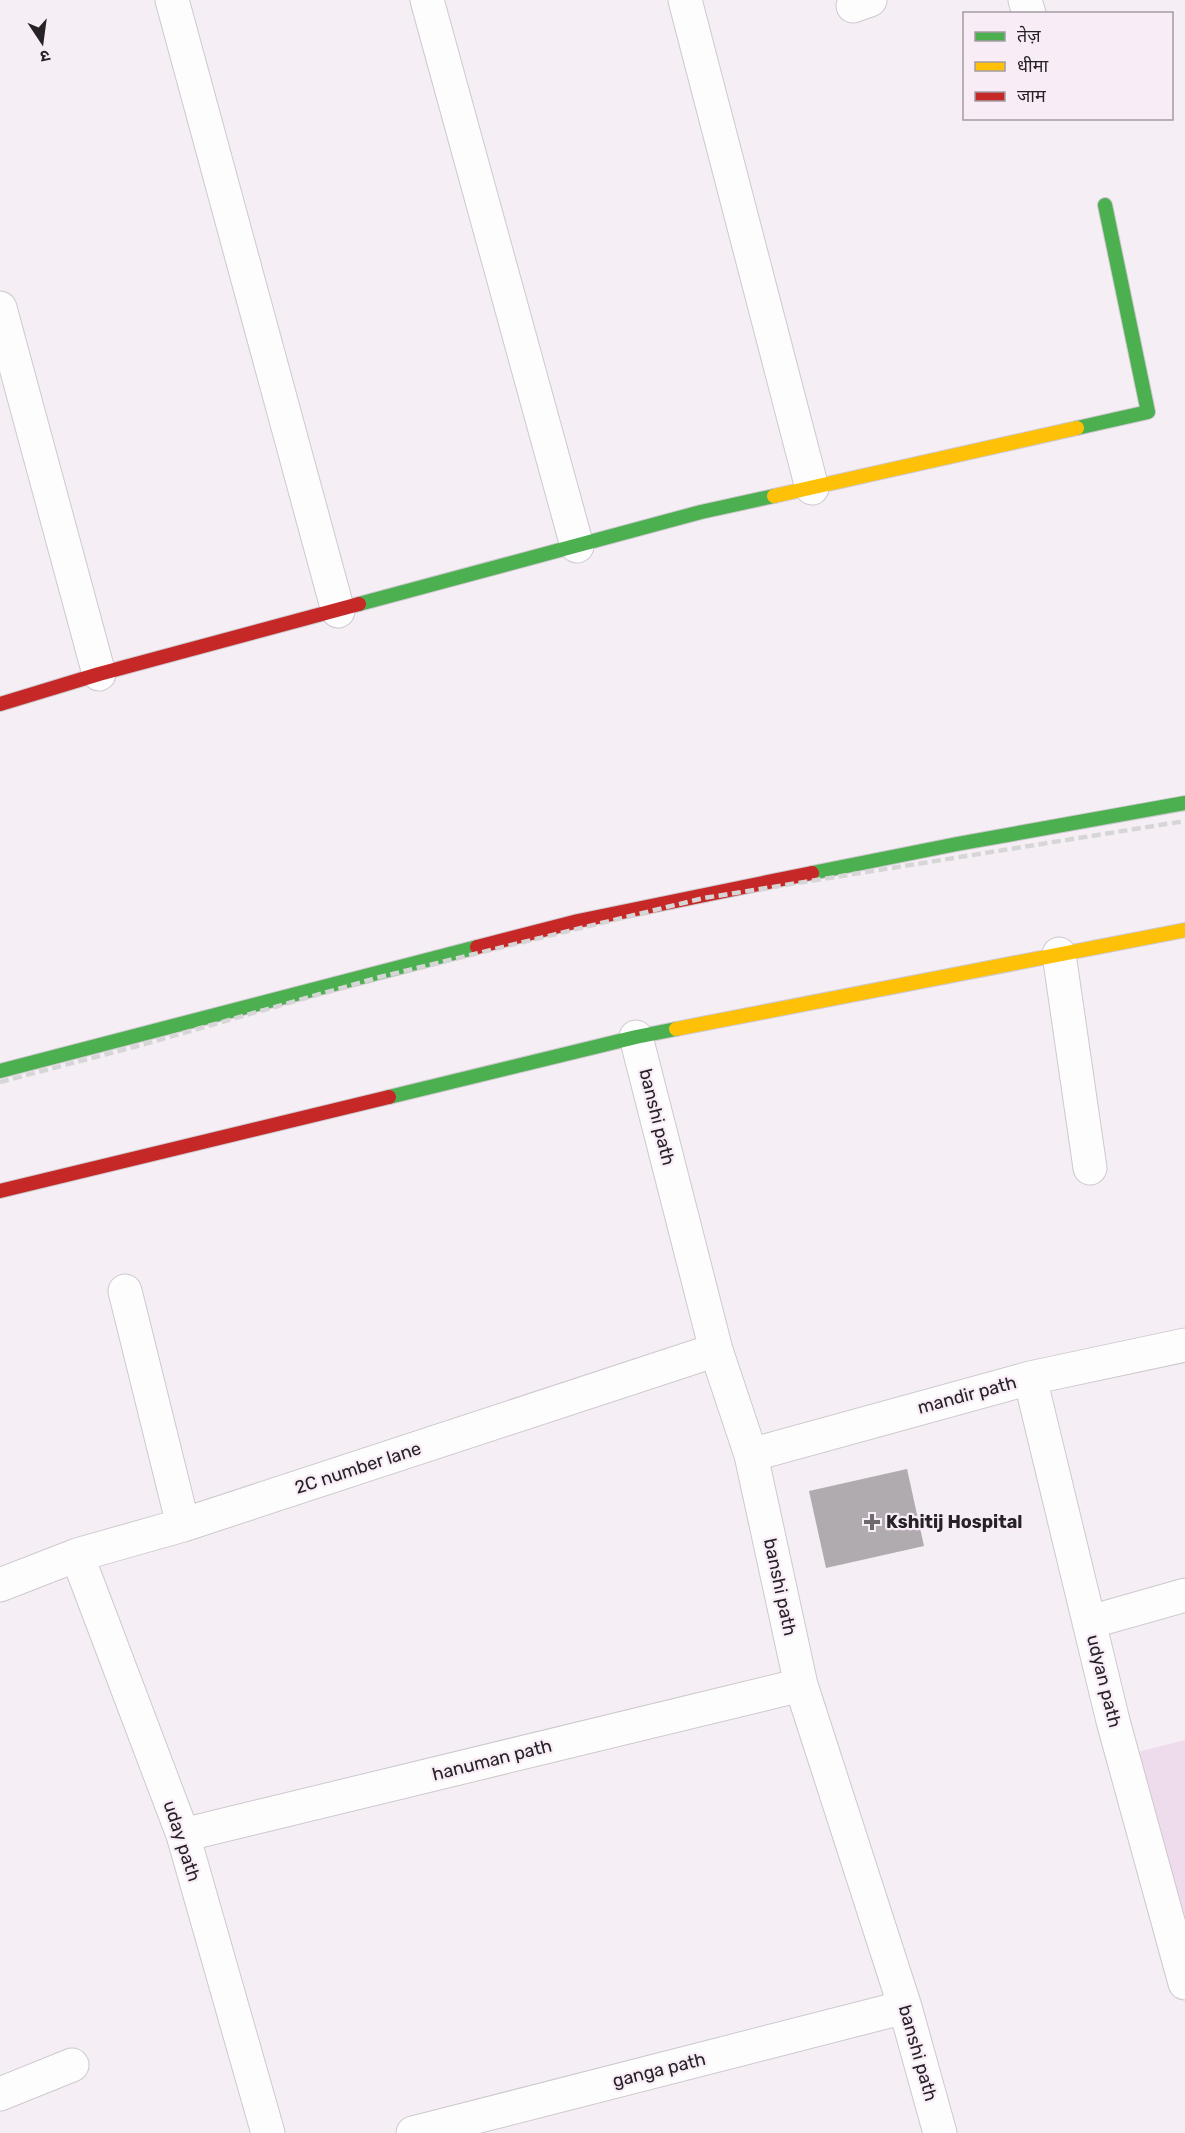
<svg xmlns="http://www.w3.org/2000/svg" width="1185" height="2133" viewBox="0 0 1185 2133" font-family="Rubik,'Noto Sans Devanagari',sans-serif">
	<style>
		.green { fill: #eedcec }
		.building { fill: #b0abaf }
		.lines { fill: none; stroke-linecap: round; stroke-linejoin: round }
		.street-casing { stroke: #cdc9cd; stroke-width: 35 }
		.fast-casing { stroke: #cdc9cd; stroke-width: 16 }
		.slow-casing { stroke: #cdc9cd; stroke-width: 16 }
		.jam-casing { stroke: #cdc9cd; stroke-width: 16 }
		.street { stroke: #fefdfe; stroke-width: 33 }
		.fast { stroke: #4caf50; stroke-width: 14 }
		.slow { stroke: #ffc107; stroke-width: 14 }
		.jam { stroke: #c62828; stroke-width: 14 }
		.rail { stroke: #d7d6d7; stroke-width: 4.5; stroke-dasharray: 9 4.5; stroke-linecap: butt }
		.poi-dot { fill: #6e6a6e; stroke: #f8ecf7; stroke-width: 2 }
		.labels { text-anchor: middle; stroke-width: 4.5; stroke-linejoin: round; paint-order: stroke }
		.street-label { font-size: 18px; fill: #262225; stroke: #f8ecf7 }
		.poi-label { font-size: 18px; font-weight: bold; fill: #262225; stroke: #f8ecf7; text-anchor: start }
	</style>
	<rect width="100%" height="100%" fill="#f5eff5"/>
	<path class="green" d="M1185,1740V1924L1138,1752Z"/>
	<path class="building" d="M907,1469L924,1546L826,1568L809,1491Z"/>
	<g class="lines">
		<g class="street-casing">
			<path id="street" d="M172,0L338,611
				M427,0L577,546
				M685,0L812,488
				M1025,0L1029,14
				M853,6L870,0
				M0,308L99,674
				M1059,954L1090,1168
				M636,1037L716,1350L751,1455L801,1685L905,2007L940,2133
				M125,1291L183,1525
				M1030,1378L1113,1721L1185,1983
				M751,1455L1030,1378L1185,1345
				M77,1555L183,1835L268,2133
				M0,1585L77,1555L183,1525L716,1350
				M1090,1622L1185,1595
				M183,1835L801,1685
				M0,2094L72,2065
				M413,2133L905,2007"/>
		</g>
		<g class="fast-casing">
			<path id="fast" d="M1077,428L1148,412L1105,205
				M359,604L701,512L774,496
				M812,873L957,844L1185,803
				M0,1071L477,947
				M389,1097L636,1037L676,1029"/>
		</g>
		<g class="slow-casing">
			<path id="slow" d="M774,496L1077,428
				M676,1029L1185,930"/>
		</g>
		<g class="jam-casing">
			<path id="jam" d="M0,704L99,674L359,604
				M477,947L578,921L812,873
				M0,1191L389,1097"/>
		</g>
		<use href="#street" class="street"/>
		<use href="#fast" class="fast"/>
		<use href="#slow" class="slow"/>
		<use href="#jam" class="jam"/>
		<path class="rail" d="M0,1082L134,1047L380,977L704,898L1185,821"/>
	</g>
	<path class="poi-dot" d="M869 1513h6v6h6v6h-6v6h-6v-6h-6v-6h6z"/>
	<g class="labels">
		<g class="street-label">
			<text transform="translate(657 1117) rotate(76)" y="6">banshi path</text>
			<text transform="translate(967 1395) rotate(-15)" y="6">mandir path</text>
			<text transform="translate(358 1468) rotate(-18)" y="6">2C number lane</text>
			<text transform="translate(780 1587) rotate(78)" y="6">banshi path</text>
			<text transform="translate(1104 1681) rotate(76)" y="6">udyan path</text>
			<text transform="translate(492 1760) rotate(-14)" y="6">hanuman path</text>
			<text transform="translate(182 1841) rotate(72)" y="6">uday path</text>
			<text transform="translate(918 2053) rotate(74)" y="6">banshi path</text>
			<text transform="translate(659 2070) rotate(-14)" y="6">ganga path</text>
		</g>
		<g class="poi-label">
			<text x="886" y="1528">Kshitij Hospital</text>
		</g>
	</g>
	<rect x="963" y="12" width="210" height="108" fill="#f8ecf7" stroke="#a49ba3" stroke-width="1.5"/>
	<rect x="975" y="32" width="30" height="9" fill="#4caf50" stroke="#a49ba3" stroke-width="1.5"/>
	<text x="1017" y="42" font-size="18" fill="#262225">तेज़</text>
	<rect x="975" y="62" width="30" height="9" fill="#ffc107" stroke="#a49ba3" stroke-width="1.5"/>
	<text x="1017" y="72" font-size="18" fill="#262225">धीमा</text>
	<rect x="975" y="92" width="30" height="9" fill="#c62828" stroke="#a49ba3" stroke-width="1.5"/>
	<text x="1017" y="102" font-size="18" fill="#262225">जाम</text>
	<g transform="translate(42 42) rotate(167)" stroke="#f8ecf7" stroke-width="4.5" paint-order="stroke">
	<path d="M0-4.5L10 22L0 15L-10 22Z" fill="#262225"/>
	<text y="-9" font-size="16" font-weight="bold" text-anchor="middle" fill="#262225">उ</text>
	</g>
</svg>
